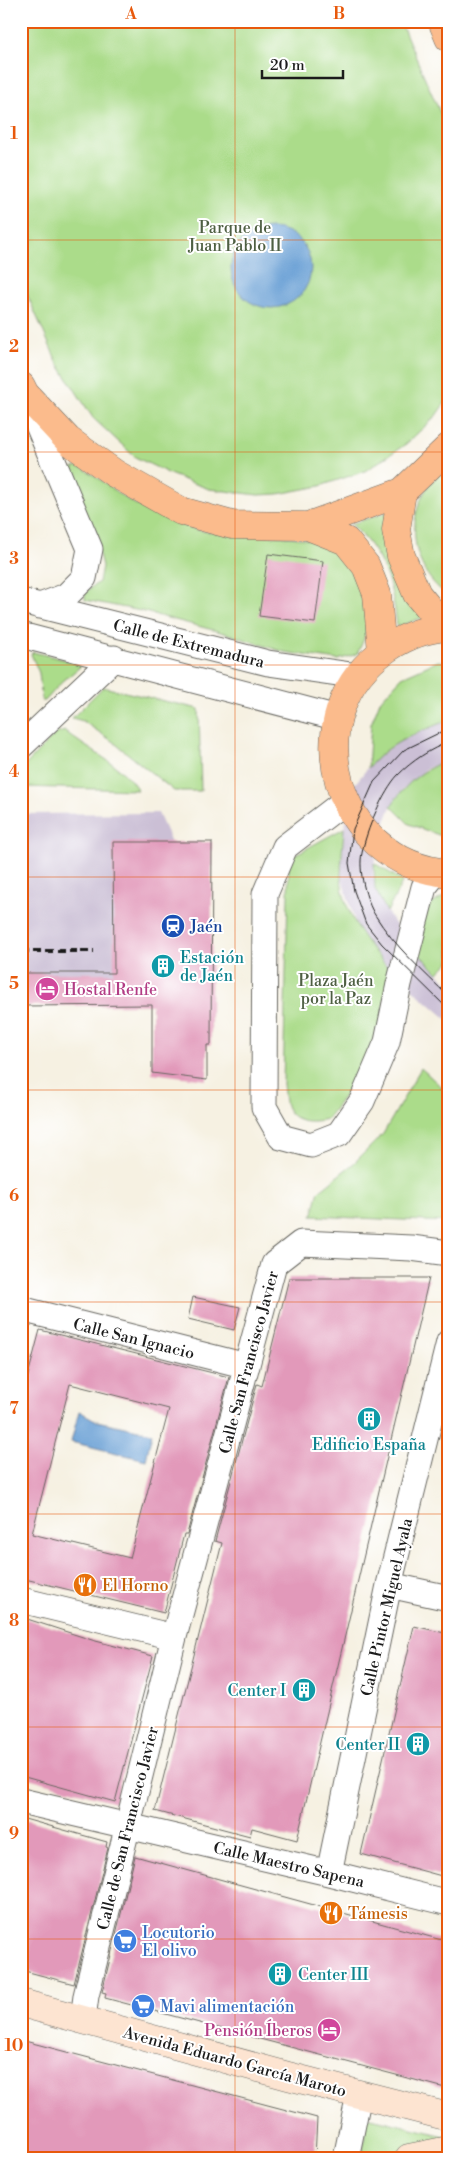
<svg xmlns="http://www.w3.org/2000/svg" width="470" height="2179" viewBox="0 0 470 2179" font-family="'Libre Bodoni',serif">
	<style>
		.industrial { fill: #cbbfd5 }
		.green { fill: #abdc8a; stroke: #647c53 }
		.water { fill: #669ed4; stroke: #415d78 }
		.building { fill: #e299ba; fill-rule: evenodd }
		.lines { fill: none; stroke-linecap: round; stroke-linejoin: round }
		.street-casing { stroke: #686761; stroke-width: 27 }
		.secondary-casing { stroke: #686761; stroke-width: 29 }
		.primary-casing { stroke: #686761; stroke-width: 29 }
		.highway-casing { stroke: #686761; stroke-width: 29 }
		.street { stroke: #fff; stroke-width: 25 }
		.secondary { stroke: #fde4d1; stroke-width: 28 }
		.primary { stroke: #fbbb8c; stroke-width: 28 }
		.highway { stroke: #fbbb8c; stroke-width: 28 }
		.tram { stroke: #1c1c1c; stroke-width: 1 }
		.rail { stroke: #1c1c1c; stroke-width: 4; stroke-dasharray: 8 4; stroke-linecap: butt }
		.grid { fill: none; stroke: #e8590c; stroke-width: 1; stroke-opacity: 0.55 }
		.labels { text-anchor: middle; stroke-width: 4; stroke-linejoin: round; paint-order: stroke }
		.park-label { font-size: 16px; fill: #4e5f42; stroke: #fff }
		.street-label { font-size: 16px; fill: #1c1c1c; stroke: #fff }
		.transit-label { font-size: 16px; fill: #164399; stroke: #fff; text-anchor: start }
		.culture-label { font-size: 16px; fill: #0d838f; stroke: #fff; text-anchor: start }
		.hotel-label { font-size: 16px; fill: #b23c85; stroke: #fff; text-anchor: start }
		.food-label { font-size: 16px; fill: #c56008; stroke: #fff; text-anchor: start }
		.shop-label { font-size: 16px; fill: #366cbe; stroke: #fff; text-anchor: start }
		.neatline { fill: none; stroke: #e8590c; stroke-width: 2 }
		.grid-label { font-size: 16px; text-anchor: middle; font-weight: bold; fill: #e8590c }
	</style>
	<rect width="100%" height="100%" fill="#fff"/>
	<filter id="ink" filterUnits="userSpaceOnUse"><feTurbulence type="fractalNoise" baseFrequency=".02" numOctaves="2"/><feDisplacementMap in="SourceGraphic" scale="10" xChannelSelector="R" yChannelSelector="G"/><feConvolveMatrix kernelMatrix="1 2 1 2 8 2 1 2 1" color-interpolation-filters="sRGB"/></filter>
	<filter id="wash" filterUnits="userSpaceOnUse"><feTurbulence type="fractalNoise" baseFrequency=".0096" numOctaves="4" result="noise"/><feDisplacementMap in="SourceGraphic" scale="20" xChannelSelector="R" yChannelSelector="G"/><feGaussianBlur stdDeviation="1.12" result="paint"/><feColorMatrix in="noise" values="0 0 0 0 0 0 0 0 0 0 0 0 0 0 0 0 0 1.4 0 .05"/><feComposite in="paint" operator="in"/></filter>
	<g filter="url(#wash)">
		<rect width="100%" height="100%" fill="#f6f1e2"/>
		<path class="industrial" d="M449,720V759L426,769L403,789L391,806L377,844L373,873L375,889L387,912L409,944L449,984V1021L390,970L374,952L357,927L341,876L344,828L354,785L374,760L406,737Z
			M158,813L171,842L113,843L114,973H21V814Z"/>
		<path class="green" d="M21,21H400L449,133V397L435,417L406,444L365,471L320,486L278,494L258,495L209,489L172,475L135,457L93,418L57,362L21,281Z
			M78,466C96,474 111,489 128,500C148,512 169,521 191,528C233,542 311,525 342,556C351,565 356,578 360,589C369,618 371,627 357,654L338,660L284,652L228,634L141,611L85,600V592L99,582L102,566L97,546L69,469Z
			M449,466V596C410,571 403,513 434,479C438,474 444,470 449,466Z
			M388,512L424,617L397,627C393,585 383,553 351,524Z
			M33,652L79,663L81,666L62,682L45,701H42L39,673L31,654Z
			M438,661L449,662V720C419,732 389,742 368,768L371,724L380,701L402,677Z
			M103,687L199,709L201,791H174L112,741L83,721L72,718Z
			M65,731C88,751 121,763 138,790L21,787V770L55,734Z
			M449,759V838H447L409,824L391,806C408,781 421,771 449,759Z
			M344,828C343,844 341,860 341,875C342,912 367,944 390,970L379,1032L367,1065L327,1119C313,1122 295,1124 287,1108C284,1102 284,1091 283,1084L289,858Z
			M374,863L403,881L387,912L375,889Z
			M449,893V962L438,973L409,944L430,905Z
			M421,1068L449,1094V1222L312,1216L319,1191L354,1163L383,1134Z
			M367,2117L449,2137V2142L362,2158Z"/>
		<path class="water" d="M231 268a40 40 0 1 1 80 0a40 40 0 1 1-80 0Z
			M79,1411L97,1421L152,1433L146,1460L71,1442Z"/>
		<g id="blocks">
			<path class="building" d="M268,554L323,561L315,623L259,616Z
				M113,842H212L211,1045H207V1080L152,1073V1005L21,1006V973H114Z
				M289,1278H429L297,1840L252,1828L250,1836L155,1811L222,1543L215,1541L257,1384L262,1386Z
				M193,1297L240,1307L234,1330L188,1319Z
				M40,1330L229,1377L187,1534H184L164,1613L21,1578V1402ZM70,1384L169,1409L130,1558L32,1534Z
				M21,1617L92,1640L153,1656L115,1802L21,1776Z
				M414,1626L449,1634V1878L361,1854Z
				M21,1818L107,1842L106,1847L108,1848L74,1984L21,1970Z
				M135,1856L449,1942V2089L105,1998L106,1993L102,1992Z
				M21,2040L317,2118L315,2158H21Z"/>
		</g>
	</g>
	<g filter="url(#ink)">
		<use href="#blocks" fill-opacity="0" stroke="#686761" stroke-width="1"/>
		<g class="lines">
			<g class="street-casing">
				<path id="street" d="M27,399L90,549L84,578L66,596L40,606
					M21,601L268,663L358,676
					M21,635L338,718
					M21,746L114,658
					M345,801L285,847L265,894L264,1107L281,1137L311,1145L339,1134L362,1101L387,1042L399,984L424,887L436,872
					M21,1309L247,1366
					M389,1585L449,1598
					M21,1600L174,1637
					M21,1801L329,1873L449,1903
					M329,1873L389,1585L449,1342
					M83,2019L86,1996L174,1637L274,1264L301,1243L411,1248L449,1253
					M346,2158L359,2095"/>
			</g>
			<g class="secondary-casing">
				<path id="secondary" d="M21,2003L288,2076L449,2117
					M409,2158L449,2150"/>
			</g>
			<g class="primary-casing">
				<path id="primary" d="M442,21L449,38
					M21,386L25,394L68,440L114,473L181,511L232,525L308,526L402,492L449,447
					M402,492L396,530L401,556L417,594L444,627
					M308,526L346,541L366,566L377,594L382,652"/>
			</g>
			<g class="highway-casing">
				<path id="highway" d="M449,627C427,628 406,636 388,648C291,713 334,864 449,873"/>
			</g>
			<use href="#street" class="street"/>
			<use href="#secondary" class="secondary"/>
			<use href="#primary" class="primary"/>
			<use href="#highway" class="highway"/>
			<path class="tram" d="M449,731H443L404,750L374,782L353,829L349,863L354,891L366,924L382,944L449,1010
				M449,742C430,749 412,761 398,775C383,791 366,831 362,853C358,870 366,901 375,915C394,946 424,972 449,997"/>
			<path class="rail" d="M21,951H94"/>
		</g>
	</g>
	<path class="grid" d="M235,21V2158M21,240H449M21,452H449M21,665H449M21,877H449M21,1090H449M21,1302H449M21,1514H449M21,1727H449M21,1939H449"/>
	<defs>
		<g id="station-disc" transform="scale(1.25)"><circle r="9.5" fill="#1a4fb4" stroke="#fff"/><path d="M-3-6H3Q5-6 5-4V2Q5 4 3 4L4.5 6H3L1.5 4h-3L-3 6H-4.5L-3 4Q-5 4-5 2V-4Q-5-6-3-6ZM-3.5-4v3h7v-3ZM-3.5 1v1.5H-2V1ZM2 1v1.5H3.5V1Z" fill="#fff"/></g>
		<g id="building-disc" transform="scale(1.25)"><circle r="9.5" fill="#0f9aa8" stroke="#fff"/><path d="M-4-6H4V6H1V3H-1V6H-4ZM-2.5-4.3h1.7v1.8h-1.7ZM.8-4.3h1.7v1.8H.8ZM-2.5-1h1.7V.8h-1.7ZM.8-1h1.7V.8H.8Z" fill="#fff"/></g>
		<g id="hotel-disc" transform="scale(1.25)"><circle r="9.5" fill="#d1479c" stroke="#fff"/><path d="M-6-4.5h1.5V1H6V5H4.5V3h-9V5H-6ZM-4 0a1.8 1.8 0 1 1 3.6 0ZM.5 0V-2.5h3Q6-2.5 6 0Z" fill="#fff"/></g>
		<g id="restaurant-disc" transform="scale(1.25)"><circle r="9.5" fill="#e8710a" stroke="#fff"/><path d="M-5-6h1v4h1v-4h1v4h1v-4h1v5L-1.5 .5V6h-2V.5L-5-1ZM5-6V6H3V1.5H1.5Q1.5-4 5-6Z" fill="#fff"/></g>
		<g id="supermarket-disc" transform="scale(1.25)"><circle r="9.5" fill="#3f7fe0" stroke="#fff"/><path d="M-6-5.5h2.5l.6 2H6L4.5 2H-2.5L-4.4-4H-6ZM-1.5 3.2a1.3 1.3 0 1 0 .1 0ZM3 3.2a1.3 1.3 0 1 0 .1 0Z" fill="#fff"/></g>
	</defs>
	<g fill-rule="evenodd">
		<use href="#station-disc" x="173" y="926"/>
		<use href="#building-disc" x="163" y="966"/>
		<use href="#hotel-disc" x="47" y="989"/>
		<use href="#building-disc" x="369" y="1419"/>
		<use href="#restaurant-disc" x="85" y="1585"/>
		<use href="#building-disc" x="304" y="1690"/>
		<use href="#building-disc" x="418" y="1744"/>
		<use href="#restaurant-disc" x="331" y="1913"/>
		<use href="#supermarket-disc" x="125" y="1941"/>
		<use href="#building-disc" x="280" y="1974"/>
		<use href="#supermarket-disc" x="143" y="2006"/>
		<use href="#hotel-disc" x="329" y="2030"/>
	</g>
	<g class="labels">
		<g class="park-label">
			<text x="235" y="233">Parque de<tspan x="235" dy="18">Juan Pablo II</tspan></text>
			<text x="336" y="986">Plaza Jaén<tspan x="336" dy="18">por la Paz</tspan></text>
		</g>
		<g class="street-label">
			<text transform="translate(189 643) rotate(14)" y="6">Calle de Extremadura</text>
			<text transform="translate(134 1338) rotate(14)" y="6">Calle San Ignacio</text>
			<text transform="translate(248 1362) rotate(-75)" y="6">Calle San Francisco Javier</text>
			<text transform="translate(386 1607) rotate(-77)" y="6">Calle Pintor Miguel Ayala</text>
			<text transform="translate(127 1828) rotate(-76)" y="6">Calle de San Francisco Javier</text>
			<text transform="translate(289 1864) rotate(13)" y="6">Calle Maestro Sapena</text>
			<text transform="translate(235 2061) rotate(15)" y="6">Avenida Eduardo García Maroto</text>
		</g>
		<g class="transit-label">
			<text x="190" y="932">Jaén</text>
		</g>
		<g class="culture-label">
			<text x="180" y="963">Estación<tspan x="180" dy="18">de Jaén</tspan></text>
			<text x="369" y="1450" text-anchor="middle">Edificio España</text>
			<text x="286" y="1696" text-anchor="end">Center I</text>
			<text x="400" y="1750" text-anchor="end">Center II</text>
			<text x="298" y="1980">Center III</text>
		</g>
		<g class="hotel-label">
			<text x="64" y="995">Hostal Renfe</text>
			<text x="312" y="2036" text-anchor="end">Pensión Íberos</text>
		</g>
		<g class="food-label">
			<text x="102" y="1591">El Horno</text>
			<text x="348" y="1919">Támesis</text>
		</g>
		<g class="shop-label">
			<text x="142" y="1938">Locutorio<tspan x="142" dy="18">El olivo</tspan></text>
			<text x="160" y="2012">Mavi alimentación</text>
		</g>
	</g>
	<rect width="470" height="2179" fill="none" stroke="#fff" stroke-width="55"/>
	<path d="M262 70v8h81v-8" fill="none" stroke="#1c1c1c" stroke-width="2.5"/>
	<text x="270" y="70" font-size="15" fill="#1c1c1c" stroke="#ffffff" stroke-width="4" paint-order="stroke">20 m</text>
	<rect x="28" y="28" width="414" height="2124" class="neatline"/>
	<g class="grid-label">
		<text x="131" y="19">A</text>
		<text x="339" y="19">B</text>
		<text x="14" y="139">1</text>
		<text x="14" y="352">2</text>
		<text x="14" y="564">3</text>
		<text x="14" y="777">4</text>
		<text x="14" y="989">5</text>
		<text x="14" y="1201">6</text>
		<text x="14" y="1414">7</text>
		<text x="14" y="1626">8</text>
		<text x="14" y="1839">9</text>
		<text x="14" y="2051">10</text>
	</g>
</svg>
